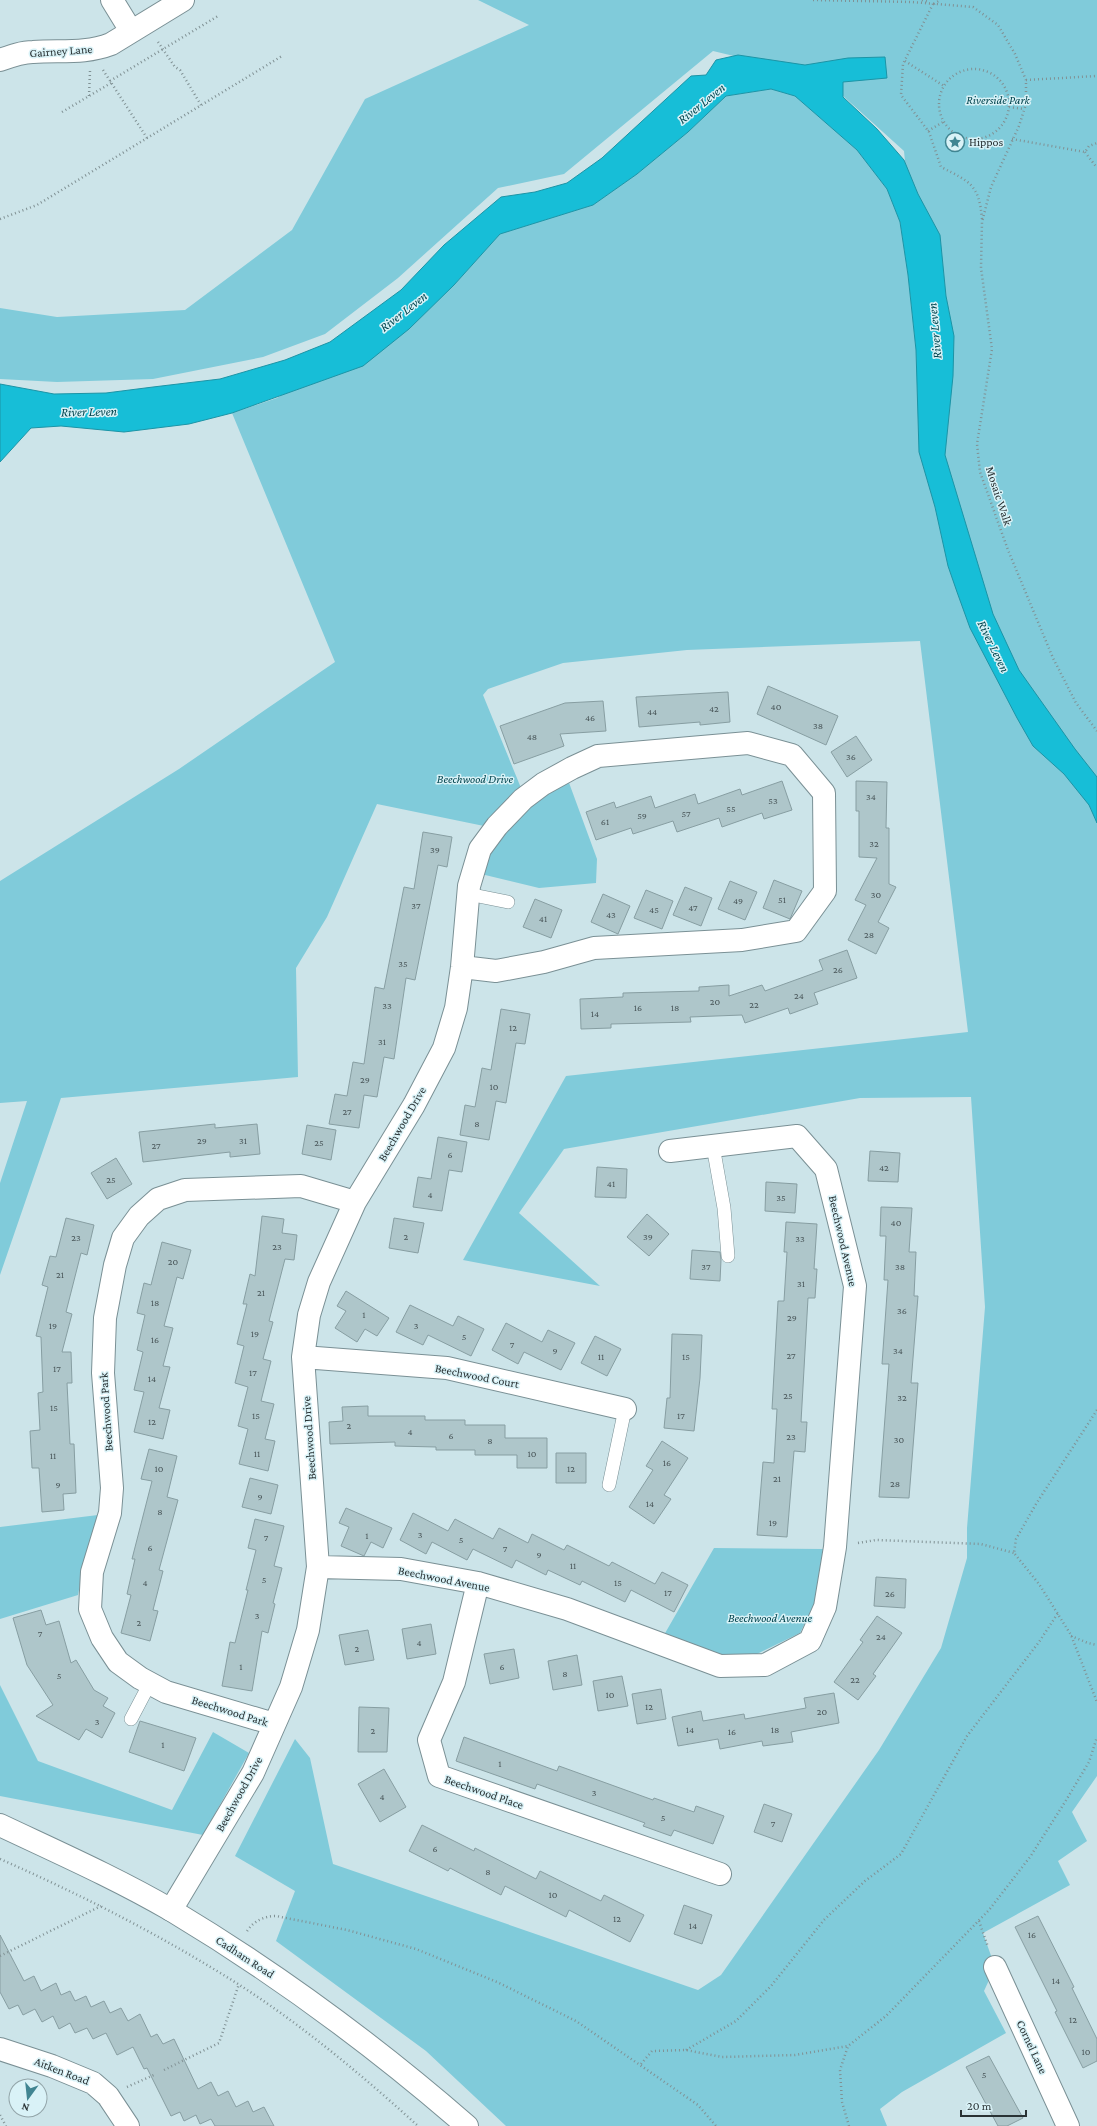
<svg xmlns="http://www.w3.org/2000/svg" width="1097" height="2126" viewBox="0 0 1097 2126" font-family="'Crimson Pro',serif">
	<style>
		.green { fill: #80cbda }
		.water { fill: #17bed7; stroke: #1c94a6 }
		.building { fill: #aec6ca; stroke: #879ea2 }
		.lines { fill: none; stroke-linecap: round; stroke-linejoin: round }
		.service-casing { stroke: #7a9095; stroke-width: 14 }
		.minor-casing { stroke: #7a9095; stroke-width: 24 }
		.tertiary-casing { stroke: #7a9095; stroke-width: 24 }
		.path { stroke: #809194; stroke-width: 2.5; stroke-dasharray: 1 3; stroke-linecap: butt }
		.service { stroke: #fff; stroke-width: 13 }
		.minor { stroke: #fff; stroke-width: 22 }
		.tertiary { stroke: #fff; stroke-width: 22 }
		.labels { text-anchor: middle; stroke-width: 3; stroke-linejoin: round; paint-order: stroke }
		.number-label { font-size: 10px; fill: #4a575a }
		.street-label { font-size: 12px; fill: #293234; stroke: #d9f2f7 }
		.park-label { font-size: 12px; font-style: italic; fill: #00434d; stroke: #d9f2f7 }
		.poi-label { font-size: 12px; fill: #293234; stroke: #d9f2f7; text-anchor: start }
		.water-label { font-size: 13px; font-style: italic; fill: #00454f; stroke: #d9f2f7 }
	</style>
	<rect width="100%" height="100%" fill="#cce4e9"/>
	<path class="green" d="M478,0H1097V1776L1072,1812L1087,1841L1058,1861L1070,1885L983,1933L995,1967L984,1991L1006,2033L902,2092L880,2109L887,2126H506L426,2051L276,1941L295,1891L235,1856L295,1739L310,1758L333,1864L698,1990L721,1975L879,1750L941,1648L967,1558V1528L985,1307L971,1097L860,1098L564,1149L519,1213L600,1286L463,1260L566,1076L968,1032L920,641L687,650L563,663L488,689L483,695L521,788L484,826L377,804L327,917L296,968L298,1077L61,1098L0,1275V1183L27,1101L0,1103V881L179,769L335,662L232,413L277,398L454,285L500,234L593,205L637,174L688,132L726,96L771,89L795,96L857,150L887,189L900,222L908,275L916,350L918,393L935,507L940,525L904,151L822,77L713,51L564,174L498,188L398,278L325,334L263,357L153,379L57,382L0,379V308L57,317L185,310L292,230L365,99L529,25Z
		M568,780L597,859L596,883L539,888L481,874L494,845L515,815Z
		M98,1515L85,1557L78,1595L0,1619V1527Z
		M714,1548L823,1549L815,1603L800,1633L755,1655L719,1657L664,1635Z
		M0,1685L38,1761L172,1810L213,1732L249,1753L203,1835L0,1796Z"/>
	<path class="water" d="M738,55L805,65L848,58L885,57L887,78L843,82V97L877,129L904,160L918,194L940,235L946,296L954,336L953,376L945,455L993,614L1019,670L1075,749L1097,777V823L1089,805L1064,774L1033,746L1017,718L970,628L957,592L948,566L935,507L919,452L916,350L908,275L900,222L887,189L857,150L795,96L771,89L726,96L688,132L637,174L593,205L500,234L454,285L409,329L363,366L232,413L189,424L124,432L61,426L31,428L0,462V384L54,394L106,393L153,387L220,379L285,360L330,342L401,290L444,245L501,197L535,192L567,183L602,158L691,76L706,75L716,60Z"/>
	<path class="building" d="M768,686L838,716L826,745L757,714Z
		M728,692L730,722L700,725V722L639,727L636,697Z
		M603,701L606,731L560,734L564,746L514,764L500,726L565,703Z
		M856,736L872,760L847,777L831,752Z
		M782,781L792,810L764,819L762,813L722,827L719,818L677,832L673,821L633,834L631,828L596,840L586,812L614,802L616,808L651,796L655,808L695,794L698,804L740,789L742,795Z
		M856,781L887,782L886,828H889V884L896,887L878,922L889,928L876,954L848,940L866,905L855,900L877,858L859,857V811H856Z
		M423,832L452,837L447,867L438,865L415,980L406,978L394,1059L384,1057L377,1097L364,1095L359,1128L329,1124L335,1094L347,1096L353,1062L364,1064L375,987L384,989L404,887L414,889Z
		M774,880L802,891L790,919L763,908Z
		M730,881L757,892L745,920L718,909Z
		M685,887L712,898L701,926L673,915Z
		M646,890L673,901L662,929L634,918Z
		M603,894L630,906L618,934L591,922Z
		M535,899L562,910L551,938L523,927Z
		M847,950L857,978L814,993L818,1004L790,1014L788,1008L745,1023L742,1015L690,1017L691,1022L611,1024V1028L581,1029L580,999L623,997V993L699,991V987L729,985V996L762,985L765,991L823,970L819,960Z
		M501,1009L530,1014L525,1044L516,1043L506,1103L496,1101L489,1140L460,1135L465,1105L475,1107L482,1068L491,1070Z
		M215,1124V1128L257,1124L260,1154L230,1157V1152L143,1162L139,1132Z
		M307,1125L336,1130L331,1160L302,1154Z
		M438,1137L467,1142L462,1172L449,1170L442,1211L413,1207L418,1177L431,1179Z
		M870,1151L900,1153L898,1182L868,1181Z
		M116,1158L132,1184L107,1199L91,1173Z
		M597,1167L627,1169L626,1198L595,1197Z
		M766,1182L797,1184L795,1213L765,1211Z
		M881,1207L912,1208L909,1252H916L914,1296H918L911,1383H918L909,1498L879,1497L889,1364H882L888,1280H884L886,1236H880Z
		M647,1214L669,1234L649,1256L627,1237Z
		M262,1216L284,1219L282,1233L297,1235L294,1260L285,1259L269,1321L273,1322L263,1359L271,1361L261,1401L274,1404L265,1439L275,1441L268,1471L239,1464L248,1429L238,1426L248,1387L235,1383L244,1346L237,1344L247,1304H243L250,1274L255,1276Z
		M66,1218L94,1225L87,1255L81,1253L66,1312L72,1314L62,1352H71L72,1383H67L70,1444H74L76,1493L63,1494L64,1510L42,1512L39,1468H32L30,1431L40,1430L38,1393L43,1392L41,1337L36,1336L48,1287L42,1285L50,1256L56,1257Z
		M394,1218L424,1223L418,1253L389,1248Z
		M786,1222L817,1224L814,1269H817L815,1298H808L801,1422H807L805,1452L794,1451L787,1537L757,1535L763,1462L774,1463L777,1409H772L778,1301H784L787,1252H784Z
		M162,1242L191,1250L183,1279L177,1277L164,1326L173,1328L163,1366L170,1367L159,1408L170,1410L163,1439L134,1432L144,1392L134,1390L143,1352L137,1350L145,1315L137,1313L144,1283L151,1285Z
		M692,1250L720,1252L721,1260L720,1281L690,1279Z
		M346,1291L389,1318L377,1336L365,1329L357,1342L335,1328L346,1311L337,1306Z
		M410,1305L453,1326L458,1316L484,1329L471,1356L428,1335L423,1345L396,1332Z
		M506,1323L542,1342L548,1330L575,1343L561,1370L524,1352L518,1364L492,1350Z
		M672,1334L702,1335L700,1378L694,1431L664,1428L667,1398H670Z
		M595,1336L621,1349L607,1376L581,1363Z
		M368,1406V1416H425V1420H465V1425H505V1438H547V1468H517V1455H475V1450H436V1447L395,1446V1442L330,1444L329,1422L343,1421L342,1407Z
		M662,1441L688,1458L664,1495L671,1499L654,1524L629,1507L653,1470L646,1466Z
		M149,1449L177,1456L167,1497L178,1500L159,1570L163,1571L153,1610L158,1611L150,1641L121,1633L131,1595L127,1594L135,1559H132L152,1481L141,1479Z
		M556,1453H586V1483H556Z
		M250,1478L278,1485L271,1514L242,1507Z
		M346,1508L392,1528L383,1548L371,1542L364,1556L341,1546L349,1527L339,1523Z
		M413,1513L448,1531L455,1519L493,1539L499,1528L528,1543L532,1534L564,1550L567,1545L609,1566L612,1562L655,1584L662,1572L688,1585L674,1612L631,1590L625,1602L582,1581L580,1585L548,1570L546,1575L516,1560L512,1568L473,1549L467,1560L432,1542L426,1554L400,1540Z
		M255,1519L284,1526L274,1566L282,1568L273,1603L275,1604L268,1633L262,1631L252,1691L222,1686L230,1642L235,1643L248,1590H246L256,1550L248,1548Z
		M876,1577L906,1579L905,1608L874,1606Z
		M41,1610L46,1625L59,1621L71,1663L76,1660L94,1690L108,1698L103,1706L115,1713L102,1738L86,1729L79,1740L36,1716L53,1705L27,1665L13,1618Z
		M877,1616L902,1633L873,1674L876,1676L858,1700L834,1682L863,1642L860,1640Z
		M431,1624L436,1654L407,1659L402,1629Z
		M368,1630L374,1660L345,1665L339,1635Z
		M514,1649L519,1678L490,1684L484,1654Z
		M577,1655L582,1685L553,1690L548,1661Z
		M622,1676L628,1706L598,1711L593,1681Z
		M661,1689L666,1719L637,1724L632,1694Z
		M834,1693L839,1723L791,1732L793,1742L763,1746L762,1741L720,1749L718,1739L678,1746L672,1717L701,1711L703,1721L744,1714L745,1719L806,1708L804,1698Z
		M359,1707L389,1708L387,1752H358Z
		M140,1721L196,1738L184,1771L129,1752Z
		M464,1737L557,1771L559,1766L653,1800L654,1798L694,1812L696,1806L724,1816L713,1844L674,1830L671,1836L643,1826L645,1823L537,1784L535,1789L456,1761Z
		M384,1769L406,1807L380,1822L358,1784Z
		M764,1804L792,1814L782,1842L754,1832Z
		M422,1825L474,1851L475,1848L536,1879L540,1871L601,1901L604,1895L644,1915L630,1942L569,1910L566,1917L505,1886L501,1895L450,1868L448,1871L409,1851Z
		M684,1905L712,1915L702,1944L674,1934Z
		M1038,1916L1074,1987L1072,1988L1097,2039V2061L1083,2068L1055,2012L1057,2011L1015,1927Z
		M0,1935L24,1981L34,1976L41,1991L56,1983L61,1995L70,1991L75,2001L86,1996L91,2007L104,2001L110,2013L121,2008L128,2021L140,2014L151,2037L157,2034L163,2044L174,2039L198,2089L211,2082L218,2096L228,2091L236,2107L248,2101L253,2112L264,2107L274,2126H215L211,2119L200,2124L196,2115L184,2121L180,2112L171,2116L147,2068L144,2069L133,2047L117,2055L106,2033L93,2039L87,2028L75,2033L70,2023L59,2029L53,2016L42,2022L35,2009L23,2015L18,2005L9,2009L0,1992Z
		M989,2056L1023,2118L1007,2126H998L966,2067Z"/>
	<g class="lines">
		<g class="service-casing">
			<path id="service" d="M468,894L508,902
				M713,1146L724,1208L728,1256
				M609,1485L625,1409
				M131,1719L150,1683"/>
		</g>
		<g class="minor-casing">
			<path id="minor" d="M112,0L131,31
				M0,60C11,56 22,52 33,52C61,50 85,54 111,44L183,0
				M303,1357L447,1368L625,1409
				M318,1567L401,1569L478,1583L567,1609L720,1666L765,1665L810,1641L825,1607L835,1547L855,1286L826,1169L797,1136L670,1151
				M478,1583L454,1682L429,1740L439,1776L720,1874
				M274,1724L166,1692L140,1678L118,1662L102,1638L90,1609L92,1572L110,1513L112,1488L103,1373L105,1318L115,1265L123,1238L139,1216L158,1199L185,1190L301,1186L355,1202
				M171,1910L253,1773L291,1687L308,1630L318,1567L303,1357L309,1315L319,1282L355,1202L414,1105L444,1048L456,1008L462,967L469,886L480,849L497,826L523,799L543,784L572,768L598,756L748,743L792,755L824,793L825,891L796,931L742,940L594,948L544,962L496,971L462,967
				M995,1967L1068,2126
				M0,2049L52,2066L93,2083L108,2096L128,2126"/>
		</g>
		<g class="tertiary-casing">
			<path id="tertiary" d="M0,1825C57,1852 116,1878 171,1910C276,1973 375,2046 467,2126"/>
		</g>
		<path class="path" d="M813,0L912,2L973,7L998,25L1015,54L1026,80V104L1019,126L991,187L982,222L981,268L992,349L977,444L980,472L1008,550L1053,658L1076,703L1097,731
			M922,0L929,2
			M933,4L903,64L901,95L929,132L941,167C970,182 979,184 982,219
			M934,4L940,0
			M158,42L175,67L180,70L201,105
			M905,61L944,86
			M939 104a35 35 0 1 1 70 0a35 35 0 1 1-70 0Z
			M103,70L147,138
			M1026,80L1097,76
			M110,81L218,16
			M89,96L90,71
			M1009,107L1024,109
			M62,112L111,83
			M928,131L943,122
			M1012,139L1085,152L1089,146L1097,143
			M1085,152L1097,168
			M0,219L37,205L282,56
			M1097,1410L1036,1504L1016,1539L1014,1553L1039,1584L1071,1635L1097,1702
			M858,1543L876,1540L981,1544L1014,1553
			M1071,1636L1088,1643L1097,1645
			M0,1859C82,1895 162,1936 238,1984C302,2025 362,2075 418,2126
			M979,1921L988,1947
			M247,1931C254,1921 264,1916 276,1916L347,1930L416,1949L497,1982L576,2021L698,2105L716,2126
			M0,1956L101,1906
			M686,2050L736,2021L771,1986L824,1920L865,1881L901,1854L967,1736L1039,1642L1058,1613
			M641,2064L652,2051L686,2050L722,2057L795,2055L848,2046
			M164,2070L219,2043L239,1984
			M127,2087L156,2074
			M0,2115L6,2126
			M849,2126L842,2102L840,2070L848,2046L886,2016L989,1910L1030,1857L1065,1802L1089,1762L1097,1737"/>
		<use href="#service" class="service"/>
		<use href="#minor" class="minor"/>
		<use href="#tertiary" class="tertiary"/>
	</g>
	<defs>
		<g id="sight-ring" transform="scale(1)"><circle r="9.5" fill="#d9f2f7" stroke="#408592" stroke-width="1.5"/><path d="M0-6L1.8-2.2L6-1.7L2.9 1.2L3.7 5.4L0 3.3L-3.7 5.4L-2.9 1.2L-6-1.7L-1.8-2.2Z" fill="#408592"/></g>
	</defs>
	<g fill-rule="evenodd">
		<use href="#sight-ring" x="955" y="142"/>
	</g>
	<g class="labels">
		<g class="number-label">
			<text x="776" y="710">40</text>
			<text x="714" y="712">42</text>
			<text x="652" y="715">44</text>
			<text x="590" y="721">46</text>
			<text x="818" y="729">38</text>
			<text x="532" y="740">48</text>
			<text x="851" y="760">36</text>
			<text x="871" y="800">34</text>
			<text x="773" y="804">53</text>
			<text x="731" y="812">55</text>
			<text x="686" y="817">57</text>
			<text x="642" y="819">59</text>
			<text x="605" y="825">61</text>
			<text x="874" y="847">32</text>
			<text x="435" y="853">39</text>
			<text x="876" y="898">30</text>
			<text x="782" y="903">51</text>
			<text x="738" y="904">49</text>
			<text x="416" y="909">37</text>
			<text x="693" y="911">47</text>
			<text x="654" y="913">45</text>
			<text x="611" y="918">43</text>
			<text x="543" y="922">41</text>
			<text x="869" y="938">28</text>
			<text x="403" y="967">35</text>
			<text x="838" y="973">26</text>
			<text x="799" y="999">24</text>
			<text x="715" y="1005">20</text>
			<text x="754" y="1008">22</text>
			<text x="387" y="1009">33</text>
			<text x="638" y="1011">16</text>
			<text x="675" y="1011">18</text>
			<text x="595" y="1017">14</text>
			<text x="513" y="1031">12</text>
			<text x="382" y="1045">31</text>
			<text x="365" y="1083">29</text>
			<text x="494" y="1090">10</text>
			<text x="347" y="1115">27</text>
			<text x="477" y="1127">8</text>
			<text x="202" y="1144">29</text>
			<text x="243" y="1144">31</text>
			<text x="319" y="1146">25</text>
			<text x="156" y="1149">27</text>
			<text x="450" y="1158">6</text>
			<text x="884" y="1171">42</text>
			<text x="111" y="1183">25</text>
			<text x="611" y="1187">41</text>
			<text x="430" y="1198">4</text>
			<text x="781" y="1201">35</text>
			<text x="896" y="1226">40</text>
			<text x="406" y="1240">2</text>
			<text x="648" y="1240">39</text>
			<text x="76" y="1241">23</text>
			<text x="800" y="1242">33</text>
			<text x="277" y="1250">23</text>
			<text x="173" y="1265">20</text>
			<text x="706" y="1270">37</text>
			<text x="900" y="1270">38</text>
			<text x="60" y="1278">21</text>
			<text x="801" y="1287">31</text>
			<text x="261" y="1296">21</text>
			<text x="155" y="1306">18</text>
			<text x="902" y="1314">36</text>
			<text x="364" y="1318">1</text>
			<text x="792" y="1321">29</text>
			<text x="53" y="1329">19</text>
			<text x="416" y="1329">3</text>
			<text x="255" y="1337">19</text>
			<text x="464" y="1340">5</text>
			<text x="155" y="1343">16</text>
			<text x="512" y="1348">7</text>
			<text x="555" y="1354">9</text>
			<text x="898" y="1354">34</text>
			<text x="791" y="1359">27</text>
			<text x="601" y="1360">11</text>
			<text x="686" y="1360">15</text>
			<text x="57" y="1372">17</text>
			<text x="253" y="1376">17</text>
			<text x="152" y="1382">14</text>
			<text x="788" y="1399">25</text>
			<text x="902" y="1401">32</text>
			<text x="54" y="1411">15</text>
			<text x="256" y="1419">15</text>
			<text x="681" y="1419">17</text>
			<text x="152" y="1425">12</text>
			<text x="349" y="1429">2</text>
			<text x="410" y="1435">4</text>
			<text x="451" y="1439">6</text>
			<text x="791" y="1440">23</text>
			<text x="899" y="1443">30</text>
			<text x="490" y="1444">8</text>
			<text x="257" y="1457">11</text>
			<text x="532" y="1457">10</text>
			<text x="53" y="1459">11</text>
			<text x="667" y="1466">16</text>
			<text x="159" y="1472">10</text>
			<text x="571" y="1472">12</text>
			<text x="777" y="1482">21</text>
			<text x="895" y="1487">28</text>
			<text x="58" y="1488">9</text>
			<text x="260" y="1500">9</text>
			<text x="650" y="1507">14</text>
			<text x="160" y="1515">8</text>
			<text x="773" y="1526">19</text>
			<text x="420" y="1538">3</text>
			<text x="367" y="1539">1</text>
			<text x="266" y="1541">7</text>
			<text x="461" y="1543">5</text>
			<text x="150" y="1551">6</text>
			<text x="505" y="1552">7</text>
			<text x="539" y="1558">9</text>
			<text x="573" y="1569">11</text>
			<text x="264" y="1583">5</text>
			<text x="145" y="1586">4</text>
			<text x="618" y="1586">15</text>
			<text x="668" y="1596">17</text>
			<text x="890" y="1597">26</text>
			<text x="257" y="1619">3</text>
			<text x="139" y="1626">2</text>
			<text x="40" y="1637">7</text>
			<text x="881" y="1640">24</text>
			<text x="419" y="1646">4</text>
			<text x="357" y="1652">2</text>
			<text x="241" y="1670">1</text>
			<text x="502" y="1670">6</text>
			<text x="565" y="1677">8</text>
			<text x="59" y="1679">5</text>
			<text x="855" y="1683">22</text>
			<text x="610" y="1698">10</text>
			<text x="649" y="1710">12</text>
			<text x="822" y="1715">20</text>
			<text x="97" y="1725">3</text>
			<text x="690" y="1733">14</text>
			<text x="775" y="1733">18</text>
			<text x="373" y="1734">2</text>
			<text x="732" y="1735">16</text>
			<text x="163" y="1748">1</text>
			<text x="500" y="1767">1</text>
			<text x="594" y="1796">3</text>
			<text x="382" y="1800">4</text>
			<text x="663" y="1821">5</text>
			<text x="773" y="1827">7</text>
			<text x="435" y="1852">6</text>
			<text x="488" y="1875">8</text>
			<text x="553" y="1898">10</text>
			<text x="617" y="1922">12</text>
			<text x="693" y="1929">14</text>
			<text x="1032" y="1938">16</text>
			<text x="1056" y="1984">14</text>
			<text x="1073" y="2023">12</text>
			<text x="1086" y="2055">10</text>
			<text x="984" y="2078">5</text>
		</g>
		<g class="street-label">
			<text transform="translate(61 51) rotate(-4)" y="4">Gairney Lane</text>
			<text transform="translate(999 496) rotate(72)" y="4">Mosaic Walk</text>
			<text transform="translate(402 1124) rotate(-60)" y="4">Beechwood Drive</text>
			<text transform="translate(843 1241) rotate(77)" y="4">Beechwood Avenue</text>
			<text transform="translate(477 1376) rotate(11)" y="4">Beechwood Court</text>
			<text transform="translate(106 1412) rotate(-94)" y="4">Beechwood Park</text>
			<text transform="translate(309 1438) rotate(-94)" y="4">Beechwood Drive</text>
			<text transform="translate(444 1579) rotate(11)" y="4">Beechwood Avenue</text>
			<text transform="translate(230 1711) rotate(17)" y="4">Beechwood Park</text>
			<text transform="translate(484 1792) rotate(19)" y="4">Beechwood Place</text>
			<text transform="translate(239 1794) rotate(-61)" y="4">Beechwood Drive</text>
			<text transform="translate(245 1957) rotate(33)" y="4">Cadham Road</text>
			<text transform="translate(1032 2047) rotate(65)" y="4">Cornel Lane</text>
			<text transform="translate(62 2071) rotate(21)" y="4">Aitken Road</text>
		</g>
		<g class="park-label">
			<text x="998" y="104">Riverside Park</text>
			<text x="475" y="783">Beechwood Drive</text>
			<text x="770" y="1622">Beechwood Avenue</text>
		</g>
		<g class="poi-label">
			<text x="969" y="146">Hippos</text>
		</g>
		<g class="water-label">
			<text transform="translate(701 103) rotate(-39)" y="5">River Leven</text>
			<text transform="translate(403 311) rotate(-38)" y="5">River Leven</text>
			<text transform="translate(934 331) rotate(-95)" y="5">River Leven</text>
			<text transform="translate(89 411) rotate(-1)" y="5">River Leven</text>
			<text transform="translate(994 646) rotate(64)" y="5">River Leven</text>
		</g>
	</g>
	<g transform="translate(28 2098) rotate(195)"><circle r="19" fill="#d9f2f7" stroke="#93a5a9"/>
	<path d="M0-3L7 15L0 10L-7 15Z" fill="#408592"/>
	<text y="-6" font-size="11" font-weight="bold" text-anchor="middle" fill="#293234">N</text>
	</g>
	<path d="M961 2110v6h65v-6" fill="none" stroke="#293234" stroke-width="2"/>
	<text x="967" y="2110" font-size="12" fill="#293234" stroke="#d9f2f7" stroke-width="3" paint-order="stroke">20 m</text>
</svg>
